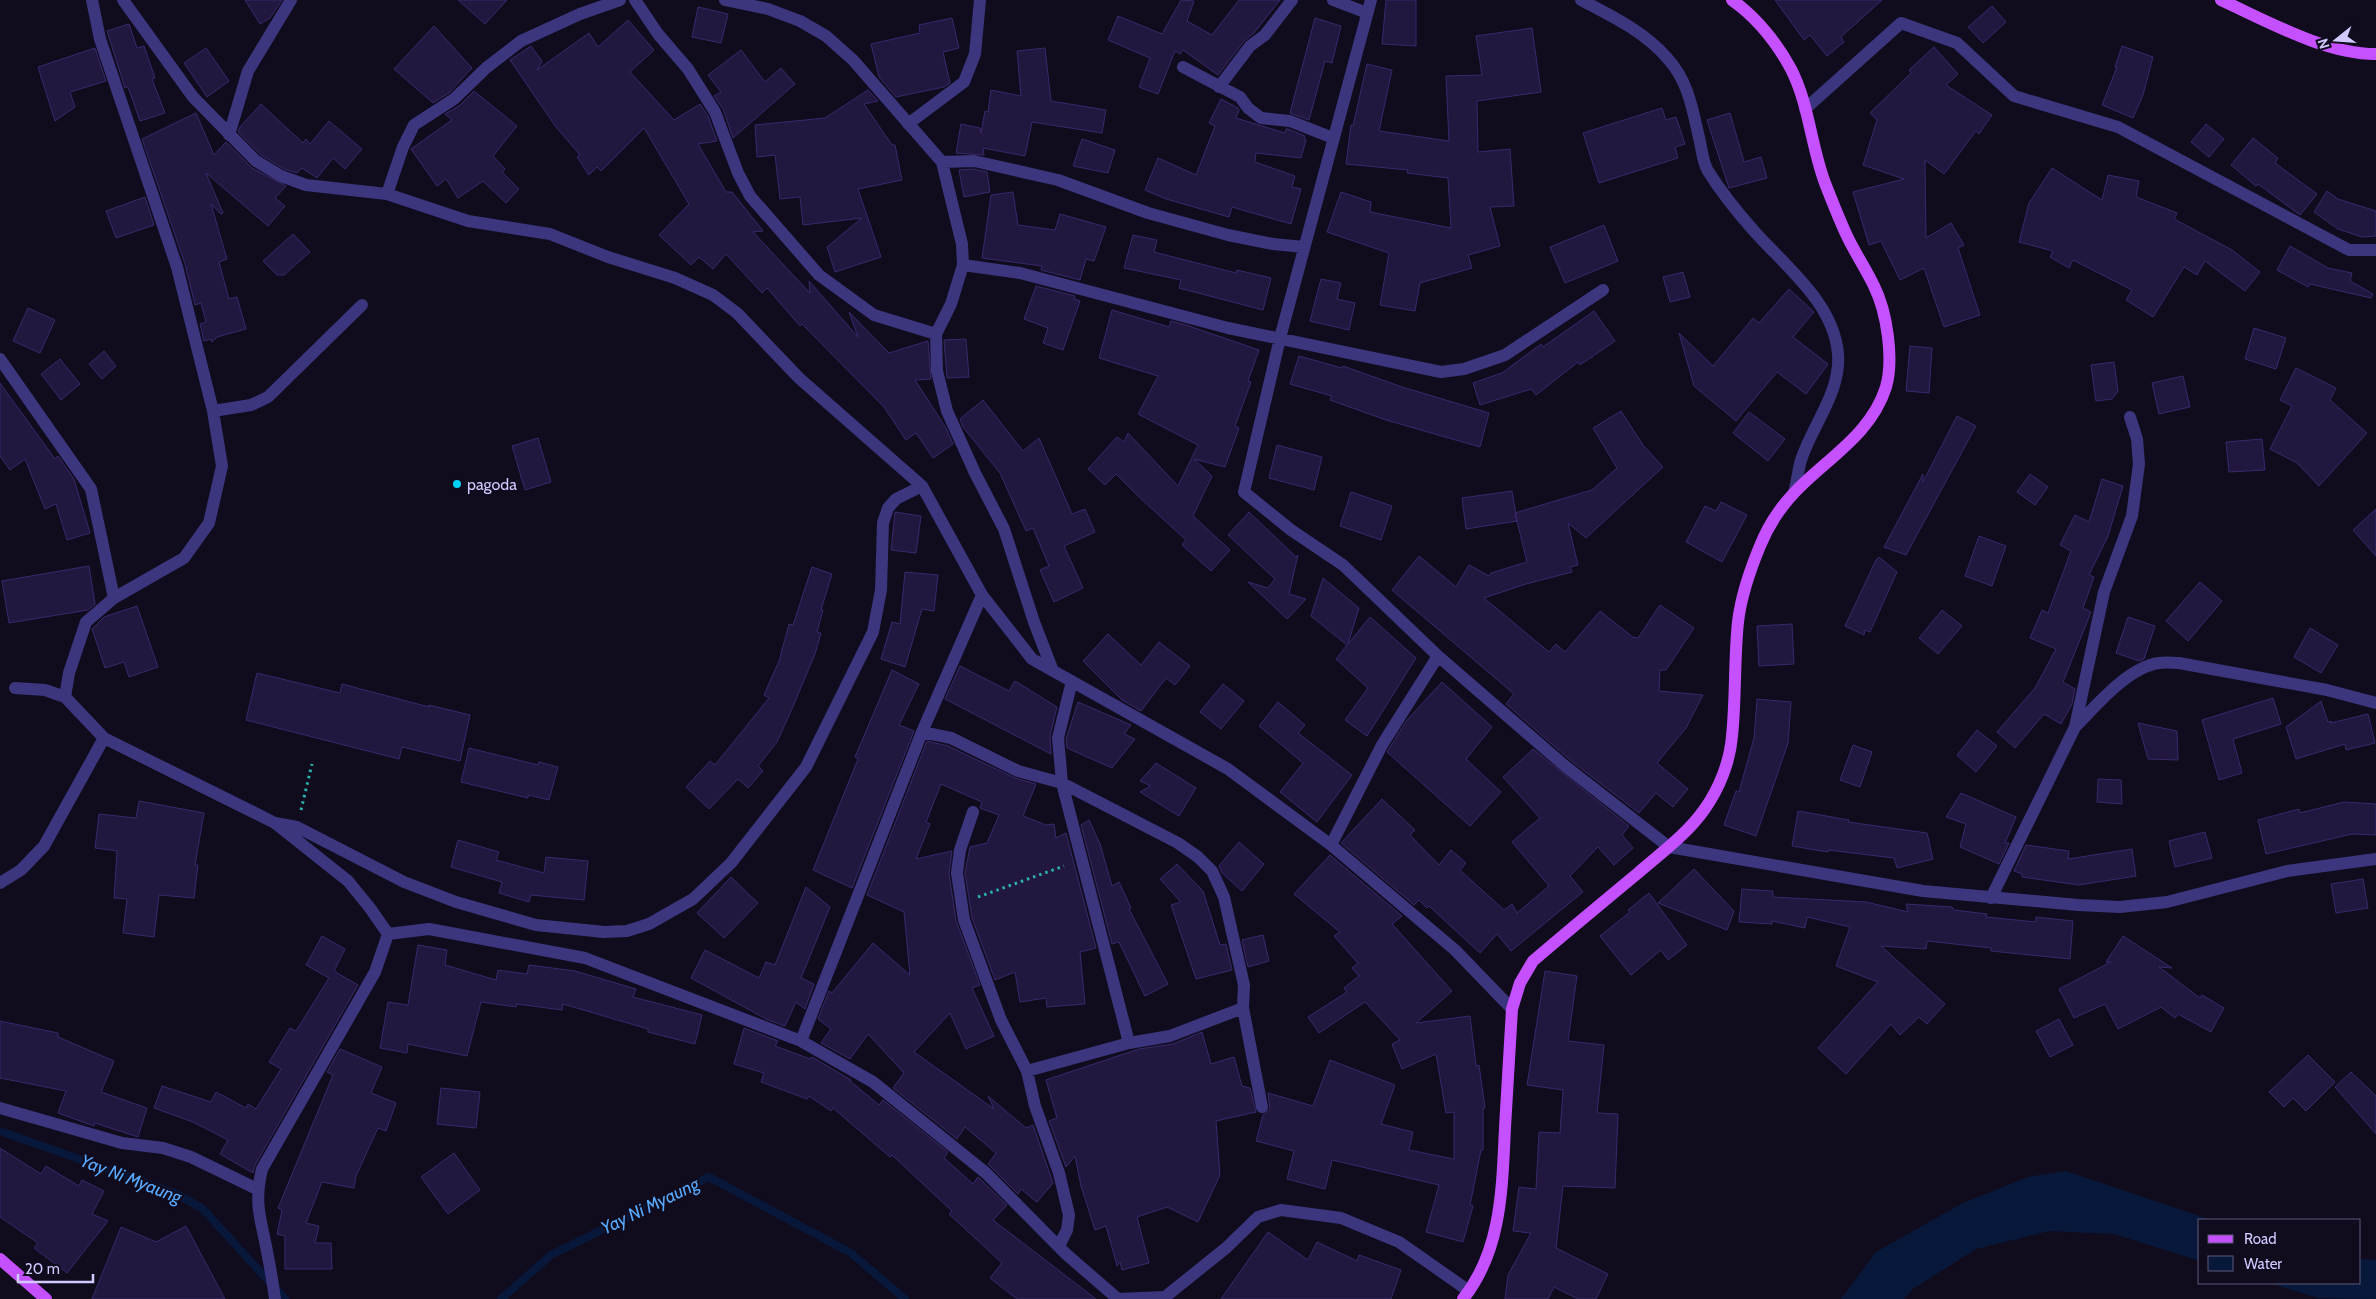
<svg xmlns="http://www.w3.org/2000/svg" width="2376" height="1299" viewBox="0 0 2376 1299" font-family="Cabin,sans-serif">
	<style>
		.water { fill: #08183b }
		.lines { fill: none; stroke-linecap: round; stroke-linejoin: round }
		.stream { stroke: #08183b; stroke-width: 8 }
		.building { fill: #21173f; stroke: #39296c }
		.path { stroke: #2bb1af; stroke-width: 3; stroke-dasharray: 2.5 4; stroke-linecap: butt }
		.minor { stroke: #3b367e; stroke-width: 12 }
		.major { stroke: #c550ff; stroke-width: 12 }
		.poi-dot { fill: #00d1f4; stroke: #100c1e; stroke-width: 2 }
		.labels { text-anchor: middle; stroke-width: 4; stroke-linejoin: round; paint-order: stroke }
		.poi-label { font-size: 16px; fill: #d1c9ff; stroke: #100c1e; text-anchor: start }
		.water-label { font-size: 18px; font-style: italic; fill: #57aaff; stroke: #100c1e }
	</style>
	<rect width="100%" height="100%" fill="#100c1e"/>
	<path class="water" d="M2066,1171L2211,1220H2200V1261L2114,1234L2049,1231L1976,1249L1913,1289L1904,1299H1841L1876,1252L1961,1204L2028,1177Z
		M2360,1259L2376,1260V1299L2318,1298L2269,1283H2360Z"/>
	<g class="lines">
		<path class="stream" d="M0,1131L177,1194L203,1209L285,1299
			M501,1299L551,1255L709,1177L851,1253L905,1299"/>
	</g>
	<path class="building" d="M245,0H282L270,18L260,24Z
		M458,0H507L485,24Z
		M1181,0L1194,1L1187,21L1212,35L1239,0H1280L1254,33L1244,41L1218,75L1183,50L1180,54L1175,51L1158,94L1139,87L1150,58L1108,40L1118,16L1162,34Z
		M1386,0H1416V46L1382,44Z
		M1775,0H1882L1841,37L1844,42L1827,56L1810,35L1804,40Z
		M1992,6L2006,22L1983,43L1968,27Z
		M698,7L728,14L721,43L692,37Z
		M952,18L959,48L943,52L950,83L944,87L896,97L879,77L871,44L920,33L919,25Z
		M1315,18L1341,26L1332,63L1325,61L1309,120L1290,113Z
		M628,20L654,50L630,72L674,120L700,104L708,116L717,141L698,144L726,192H732L763,231L753,232L810,293L809,281L858,337L849,312L889,353L928,341L931,379L915,380L946,428L953,444L933,458L916,433L906,440L884,407L802,324L800,326L767,288L762,293L726,254L713,269L699,257L691,265L659,235L689,204L644,128L601,171L597,167L589,175L577,157L580,155L556,127L510,60L531,46L542,61L537,70L589,33L598,47Z
		M129,24L137,48L144,46L155,78L152,79L165,113L140,121L128,87L125,88L107,31Z
		M434,26L472,68L449,93L433,103L394,69Z
		M1532,28L1541,92L1477,101L1478,152L1510,149L1514,206L1490,207L1500,246L1468,255L1472,268L1420,283L1415,311L1380,305L1389,253L1327,232L1341,192L1371,202L1370,212L1451,228L1448,178L1407,173L1408,170L1346,164L1351,125L1353,126L1367,64L1392,70L1379,131L1449,141L1446,76L1482,75L1476,36Z
		M2122,46L2153,57L2143,95L2133,118L2102,105L2117,67H2115Z
		M1934,47L1958,74L1946,85L1992,115L1979,134L1976,131L1944,174L1925,160L1926,238L1951,223L1964,245L1958,248L1980,315L1944,327L1924,268L1900,280L1881,241L1869,245L1853,192L1904,179L1863,165L1877,120L1870,113L1911,73L1909,70Z
		M95,48L106,81L70,92L75,107L55,121L38,67Z
		M206,48L229,81L207,97L184,63Z
		M1045,48L1051,101L1106,110L1102,133L1032,122L1025,156L983,148L984,155L956,153L961,124L980,128L981,133L985,111L988,112L991,90L1021,96L1017,51Z
		M741,50L765,82L781,68L795,84L733,138L723,109L714,96L721,92L708,75Z
		M868,90L878,101L864,104L892,145H895L902,180L858,189L881,257L835,272L827,247L862,218L803,225L800,197L780,199L775,155L757,157L755,125L825,118Z
		M474,91L517,126L493,156L505,169L502,172L519,189L506,203L483,181L458,198L446,179L437,186L411,149L452,120L445,114L459,106Z
		M1221,99L1238,108L1239,110L1236,118L1285,133L1286,129H1288L1305,136L1304,139L1306,140L1301,158L1256,153L1255,162L1295,176L1292,187L1301,189L1291,224L1232,207L1229,217L1166,199L1145,190L1158,158L1196,175L1215,126L1209,123Z
		M261,104L303,143L306,139L310,144L329,121L362,149L345,169L333,158L317,178L302,168L297,173L284,169L261,155L238,132L240,127Z
		M1662,108L1666,120L1676,117L1685,144L1675,147L1678,158L1599,183L1583,133Z
		M196,113L214,155L226,142L252,168L286,186L275,198L285,206L268,226L206,173L223,213L221,214L211,204L227,259L219,262L229,299L237,297L246,329L217,337L212,342L211,339L204,341L200,324L206,322L201,303L195,305L185,264L142,139Z
		M1730,113L1744,162L1761,157L1767,178L1729,188L1707,120Z
		M2206,124L2224,139L2209,157L2191,142Z
		M2253,138L2278,158L2275,163L2317,194L2300,215L2258,184L2256,186L2231,165Z
		M1082,139L1115,150L1108,173L1073,166Z
		M2052,168L2102,200L2108,175L2139,181L2136,197L2177,213L2174,219L2232,250L2260,272L2245,291L2205,261L2197,275L2184,267L2153,317L2126,300L2132,290L2073,260L2069,268L2050,257L2053,251L2019,242L2029,203Z
		M973,169L987,172L990,192L964,197L959,170Z
		M2327,191L2338,199L2376,211V236L2362,237L2338,229L2314,212Z
		M1013,192L1018,225L1055,230L1060,214L1106,227L1094,261L1086,259L1080,280L1041,270L1042,266L982,258L991,195Z
		M145,197L154,225L116,238L106,211Z
		M1604,225L1618,261L1565,283L1550,247Z
		M293,234L310,252L284,275H277L263,261Z
		M1133,235L1157,240L1154,252L1236,273L1237,270L1271,278L1263,310L1179,288L1181,280L1124,268Z
		M2290,246L2328,268L2352,273L2350,281L2373,294L2371,298L2310,284L2308,287L2277,270Z
		M1683,272L1690,297L1670,302L1663,277Z
		M1321,279L1341,283L1337,299L1355,303L1349,330L1310,321Z
		M1036,286L1075,296L1074,299L1080,301L1063,350L1043,343L1048,328L1024,319Z
		M1789,289L1814,312L1793,337L1828,364L1806,394L1777,372L1736,421L1694,386L1679,333L1713,366L1753,318L1759,323Z
		M28,308L55,320L40,353L13,341Z
		M1112,310L1169,327L1171,321L1186,325L1259,350L1248,381L1251,382L1235,426L1239,428L1225,467L1194,459L1212,476L1193,516L1230,550L1211,571L1182,545L1186,540L1138,496L1116,474L1105,485L1088,469L1117,437L1124,442L1128,433L1178,486L1198,445L1138,414L1158,376L1099,358Z
		M1594,311L1615,341L1580,365L1578,362L1536,395L1531,389L1480,405L1473,383L1502,373L1541,344L1543,347Z
		M2254,328L2286,338L2276,369L2245,359Z
		M966,339L969,377L947,378L944,340Z
		M1910,346L1932,348L1929,393L1906,391Z
		M104,351L116,366L102,379L89,364Z
		M1299,356L1342,368L1343,366L1402,387L1489,413L1480,447L1386,420L1330,400L1332,396L1290,384Z
		M60,359L80,384L61,400L41,374Z
		M2114,362L2118,391L2112,399L2096,401L2091,365Z
		M2296,368L2336,388L2330,400L2367,433L2319,486L2297,463L2270,449L2292,406L2280,400Z
		M2183,376L2190,407L2159,414L2152,383Z
		M0,383L55,459L58,456L74,479L90,533L67,540L56,504L45,509L25,459L10,470L0,456Z
		M983,400L1023,451L1039,438L1072,514L1085,509L1095,532L1064,546L1083,588L1054,602L1040,570L1049,566L1033,528L1026,531L1000,473L963,427L960,419Z
		M1621,411L1643,445L1663,467L1586,538L1568,523L1578,565L1570,567L1572,572L1526,584L1484,598L1549,652L1556,644L1565,652L1600,611L1634,638L1635,637L1638,638L1660,605L1694,628L1666,670H1660L1659,691L1703,695L1686,728L1657,763L1688,789L1673,807L1656,793L1639,813L1570,760L1506,704L1514,694L1392,590L1419,556L1456,587L1469,565L1489,576L1491,573L1527,562L1515,513L1592,490L1617,468L1593,428Z
		M1749,412L1785,439L1768,461L1733,433Z
		M1957,416L1976,426L1906,555L1884,547L1923,474V482Z
		M538,438L551,482L525,490L512,446Z
		M2262,439L2265,470L2229,472L2226,442Z
		M1277,445L1322,457L1314,490L1269,478Z
		M2030,474L2048,487L2035,505L2017,492Z
		M2102,479L2123,486L2108,536L2089,575L2094,577L2083,608L2091,612L2063,682L2075,689L2072,704L2061,724L2044,714L2015,748L1997,732L2035,688L2056,649L2030,638L2042,610L2048,613L2071,551L2060,545L2075,515L2089,522Z
		M1512,491L1517,521L1466,529L1462,498Z
		M1351,492L1392,506L1381,540L1340,526Z
		M1721,502L1747,515L1722,562L1686,542L1705,506L1716,511Z
		M2376,509V556L2353,530Z
		M895,512L921,516L916,553L891,550Z
		M1249,512L1296,557L1298,555L1289,594L1306,599L1287,619L1248,582L1268,588L1275,579L1228,535Z
		M1979,536L2006,546L1992,586L1965,576Z
		M1879,557L1897,572L1870,632L1865,630L1864,635L1845,626L1876,560Z
		M89,566L95,604L88,610L9,623L2,581Z
		M812,567L832,574L821,610H823L817,632L821,633L815,654L791,711L777,742L758,766L763,771L748,788L738,779L709,809L686,787L710,761L715,765L769,698L764,695L779,661L789,624L793,625Z
		M905,572L938,575L934,611L922,609L905,667L881,659L892,622L900,624Z
		M1323,578L1359,608L1348,644L1370,617L1416,658L1367,736L1345,720L1368,688L1336,659L1347,645L1311,616Z
		M2200,582L2222,601L2188,641L2166,621Z
		M137,606L158,667L129,677L124,662L105,668L92,629L104,617Z
		M1942,610L1962,626L1938,654L1919,638Z
		M2128,617L2155,626L2144,659L2139,661L2116,653Z
		M1792,624L1794,664L1759,666L1757,626Z
		M2310,628L2338,645L2321,673L2294,657Z
		M1108,634L1141,665L1159,642L1190,666L1175,685L1166,678L1141,711L1122,700L1083,661Z
		M960,666L1009,691L1015,681L1057,707L1050,736L1051,754L945,699Z
		M892,670L919,684L899,725L914,731L852,888L813,870L858,759L855,757Z
		M257,673L340,693L342,684L429,707V705L470,715L460,761L402,747L399,759L246,720Z
		M1442,682L1492,727L1466,759L1501,792L1470,826L1387,752L1407,720Z
		M1223,684L1244,701L1221,729L1200,712Z
		M2273,698L2281,724L2233,739L2242,773L2219,780L2202,720Z
		M1757,699L1791,702L1788,743L1756,836L1724,825L1736,791L1739,792L1754,738Z
		M2321,701L2328,722L2331,721V723L2368,714L2375,743L2346,750L2345,744L2296,759L2286,727Z
		M1078,702L1131,725L1124,734L1135,739L1112,768L1067,748L1066,739Z
		M1278,702L1305,725L1298,733L1352,775L1317,822L1280,792L1303,763L1259,726Z
		M2138,723L2177,731L2178,760L2148,759Z
		M1977,730L1997,746L1976,772L1957,755Z
		M927,741L948,746L1015,778L1036,784L1023,816L1046,825L1054,824L1056,838L1066,833L1096,948L1080,952L1085,1004L1047,1007L1046,998L1020,1002L1015,972L995,980L972,918L965,873L970,847L987,843L999,815L980,808L982,802L941,784L926,822L930,824L916,859L952,851L949,874L956,921L980,985L972,988L994,1036L966,1049L950,1013L914,1052L994,1109L988,1096L1026,1128L1033,1125L1053,1183L1037,1202L1021,1189L1018,1194L988,1164L996,1153L965,1127L957,1139L893,1088L904,1073L868,1034L850,1059L821,1043L831,1029L818,1019L829,991L832,993L873,943L910,975L904,912L867,895Z
		M1853,745L1872,752L1860,787L1840,780Z
		M469,748L538,765L539,762L558,767L549,800L528,795V798L461,782Z
		M1533,749L1629,826L1622,835L1633,848L1614,865L1598,847L1570,876L1583,892L1511,951L1497,934L1480,953L1429,906L1427,908L1419,900L1414,905L1341,843L1382,799L1415,830L1410,835L1439,865L1451,850L1466,863L1460,870L1504,910L1512,904L1517,913L1549,886L1512,842L1540,818L1503,777Z
		M1156,763L1196,788L1179,816L1140,792L1151,786L1140,781Z
		M2098,779L2121,780L2122,804L2097,802Z
		M1961,793L2016,817L2005,843H2009L1999,864L1960,847L1966,824L1946,817Z
		M139,801L204,813L195,865H198L194,898L159,895L154,937L123,933L127,899L114,898L117,851L95,848L99,814L136,818Z
		M2344,802L2376,804V835L2352,834L2266,854L2258,820L2299,809L2300,813Z
		M1798,811L1849,820L1848,822L1927,833L1933,859L1897,868L1894,858L1828,850V852L1792,846Z
		M1089,820L1100,844L1112,886L1119,882L1131,908L1129,909L1168,984L1145,996L1119,942L1112,944L1081,825Z
		M2205,832L2212,858L2175,867L2169,841Z
		M458,840L499,852L496,860L544,873L546,857L588,861L584,900L531,895L529,902L499,893L502,882L451,867Z
		M1239,842L1264,864L1242,891L1222,873L1219,866Z
		M2026,845L2069,851L2068,859L2132,849L2136,876L2079,885L2022,877V874L2014,871Z
		M1330,855L1402,916L1392,924L1452,991L1416,1023L1470,1016L1476,1066L1479,1065L1485,1108H1483V1150H1481L1470,1205L1473,1206L1463,1242L1426,1232L1439,1185L1332,1160L1325,1189L1287,1179L1294,1151L1256,1141L1263,1115L1270,1109L1268,1093L1313,1106L1330,1060L1395,1085L1381,1124L1413,1132L1409,1150L1454,1159V1112L1446,1113L1436,1054L1402,1069L1392,1044L1400,1040L1365,1002L1319,1033L1308,1017L1347,992L1344,988L1359,976L1352,968L1358,963L1334,936L1340,932L1294,894Z
		M1177,864L1203,891L1220,945L1226,944L1232,970L1196,979L1171,905L1181,902L1160,879Z
		M1694,869L1734,911L1727,930L1658,903Z
		M731,877L758,903L724,938L697,913Z
		M2363,879L2368,908L2336,913L2331,884Z
		M806,887L830,907L801,978L814,984L805,1009L796,1002L785,1026L768,1020L691,978L705,950L759,978L766,962L775,965Z
		M1742,889L1773,891V897L1866,902L1908,912L1906,904L1952,907L1954,910L1987,914L1986,917L2036,922V917L2073,921L2070,959L1991,951V948L1927,941L1926,949L1881,946L1945,1004L1927,1024L1919,1017L1900,1035L1891,1024L1846,1074L1818,1048L1878,982L1836,966L1850,927L1807,917L1805,928L1772,921V924L1739,922Z
		M1649,893L1687,945L1668,960L1661,950L1631,975L1600,936L1630,912L1628,910Z
		M1263,935L1269,961L1248,967L1242,940Z
		M322,936L345,949L334,971L358,985L255,1165L253,1173L220,1154L228,1140L193,1122L154,1108L162,1086L211,1102L216,1092L246,1108L248,1104L256,1109L281,1069L269,1062L290,1028L296,1031L329,978L306,965Z
		M2123,936L2172,968L2159,967L2200,998L2202,995L2224,1008L2211,1032L2178,1014L2175,1018L2161,1007L2118,1029L2105,1004L2074,1018L2059,989L2111,962H2106Z
		M418,945L447,950L445,965L496,980L498,970L527,974L529,965L575,971L636,989L633,997L702,1015L695,1044L648,1032V1029L563,1004L562,1010L517,1004L516,1007L481,1002L467,1056L408,1044L407,1053L380,1048L388,1002L408,1005Z
		M1545,971L1577,976L1568,1041L1604,1045L1597,1113L1618,1114L1615,1188L1563,1186L1556,1248L1608,1274L1596,1299H1578L1554,1287L1548,1299H1505L1508,1275L1531,1233L1513,1231L1519,1187L1536,1189L1539,1132L1560,1133L1563,1090L1527,1085Z
		M2059,1019L2073,1045L2050,1057L2036,1031Z
		M0,1021L58,1033V1037L114,1061L101,1092L147,1108L138,1137L95,1123L94,1126L58,1113L66,1091L0,1078Z
		M744,1028L778,1041L775,1046L810,1059L812,1057L851,1080L850,1081L879,1105L883,1100L948,1152L944,1158L973,1184L978,1177L1007,1205L993,1220L1096,1299H1017L990,1278L1002,1263L949,1214L952,1211L892,1155L890,1157L833,1108L831,1111L809,1096L807,1099L761,1082L764,1073L734,1064Z
		M1202,1032L1211,1064L1234,1057L1242,1086L1250,1088L1256,1112L1216,1121L1220,1175L1198,1222L1167,1207L1137,1217L1149,1263L1122,1270L1120,1262L1117,1266L1106,1226L1095,1230L1081,1186L1075,1156L1066,1167L1049,1121L1057,1118L1046,1080L1139,1049L1173,1044Z
		M340,1049L382,1067L371,1093L396,1103L386,1131L378,1128L356,1176L354,1188L322,1182L306,1223L319,1226L315,1243H331L332,1269H285V1236L277,1234L282,1210L278,1208L333,1075L327,1072Z
		M2308,1055L2335,1082L2306,1111L2293,1098L2284,1107L2269,1092Z
		M2351,1072L2376,1096V1134L2335,1087Z
		M441,1088L480,1092L476,1128L437,1124Z
		M0,1148L41,1174L46,1166L79,1186L82,1180L104,1191L92,1214L108,1221L67,1273L34,1248L38,1243L0,1217Z
		M454,1153L480,1190L448,1214L421,1177Z
		M186,1226L225,1299H92L121,1227L156,1242Z
		M1268,1232L1308,1260L1317,1242L1357,1261L1359,1255L1401,1270L1391,1299H1221Z"/>
	<g class="lines">
		<path class="path" d="M301,810L312,764
			M978,897L1064,866"/>
		<path class="minor" d="M123,0L193,97L256,161L281,176L306,185L387,194L468,221L550,234L608,257L675,278L713,295L737,313L799,378L922,486L982,595L1032,659L1228,769L1331,845L1455,950L1512,1009
			M635,0L658,34L688,69L715,112L738,173L750,196L819,275L874,315L936,334
			M725,0L768,9L800,21L826,36L853,60L942,162L962,244L963,265L951,304L936,334L937,371L947,411L975,473L1004,529L1034,622L1053,671
			M1333,0L1367,13
			M1371,0L1280,338L1244,492L1291,530L1343,565L1438,656L1565,766L1669,847L1923,891L2078,905L2120,907L2167,902L2287,871L2376,859
			M1581,0C1612,16 1645,32 1668,59C1689,82 1693,112 1700,142C1702,151 1703,163 1708,171C1721,192 1738,213 1754,231C1785,266 1834,303 1838,354C1841,392 1813,424 1801,460C1798,470 1797,482 1794,493
			M1183,67L1240,97L1248,108L1261,118L1290,121L1333,138
			M1219,87L1250,46L1265,35L1292,0
			M1805,109L1901,23L1957,43L2014,96L2118,127L2349,250H2376
			M908,124L964,82L975,54L980,0
			M229,135L248,71L291,0
			M942,162L974,161L1058,180L1148,213L1228,235L1273,244L1304,247
			M387,194L403,147L414,125L454,99L486,68L521,41L580,14L620,0
			M963,265L1020,273L1228,328L1441,372L1464,369L1505,355L1603,290
			M0,359L91,489L114,598
			M213,411L251,405L268,397L362,305
			M1072,681L1058,738L1062,783L1129,1043
			M15,688L45,690L65,697L104,738L275,823L348,881L370,908L388,934L375,972L262,1169C253,1206 262,1221 268,1257C271,1271 273,1285 275,1299
			M65,697L69,673L86,622L114,598L184,558L209,523L222,466L213,411L177,267L100,39L92,0
			M2075,727C2096,706 2128,667 2159,663C2165,662 2173,663 2179,663L2327,690L2376,703
			M922,732L951,738L1018,771L1062,783L1178,843L1198,857L1212,871L1224,897L1244,985L1243,1008L1170,1036L1129,1043L1027,1071
			M973,812L960,850L957,873L964,920L1001,1020L1027,1071L1035,1106L1059,1173L1069,1215L1067,1230L1059,1246
			M275,823L297,827L404,882L456,902L536,925L604,932L627,931L649,924L693,899L731,863L806,767L873,632L881,590L883,523L888,508L896,499L922,486
			M1331,845L1382,745L1438,656
			M0,883L21,870L44,846L104,738
			M1991,898L2075,727L2104,592L2132,516L2139,464L2137,439L2130,417
			M388,934L429,929L585,958L801,1041L873,1082L986,1173L1066,1254L1118,1299L1165,1297L1226,1248L1258,1217L1281,1210L1341,1218L1399,1242L1469,1291
			M1243,1008L1262,1107
			M801,1041L922,732L982,595
			M0,1108L122,1143L163,1148L191,1157L257,1189"/>
		<path class="major" d="M2221,0C2267,21 2325,54 2376,54
			M0,1259L46,1299
			M1463,1299C1502,1250 1502,1188 1505,1128C1507,1088 1510,1048 1512,1009L1520,983L1533,961C1568,931 1603,902 1638,873C1660,854 1687,834 1704,810C1719,789 1730,762 1732,736C1736,698 1734,660 1738,622C1741,596 1750,570 1760,546C1768,526 1779,509 1794,493C1826,459 1871,435 1886,387C1894,359 1887,312 1874,286C1866,269 1855,253 1847,236C1839,219 1832,201 1825,183C1811,146 1809,104 1791,69C1777,43 1756,17 1732,0"/>
	</g>
	<circle class="poi-dot" cx="457" cy="484" r="5"/>
	<g class="labels">
		<g class="poi-label">
			<text x="467" y="490">pagoda</text>
		</g>
		<g class="water-label">
			<text transform="translate(131 1179) rotate(21)" y="6">Yay Ni Myaung</text>
			<text transform="translate(650 1206) rotate(-26)" y="6">Yay Ni Myaung</text>
		</g>
	</g>
	<rect x="2198" y="1219" width="162" height="65" fill="#100c1e" stroke="#5d5878"/>
	<rect x="2208" y="1235" width="25" height="8" fill="#c550ff" stroke="#5d5878"/>
	<text x="2244" y="1244" font-size="15" fill="#d1c9ff">Road</text>
	<rect x="2208" y="1256" width="25" height="15" fill="#08183b" stroke="#5d5878"/>
	<text x="2244" y="1269" font-size="15" fill="#d1c9ff">Water</text>
	<g transform="translate(2336 40) rotate(253)" stroke="#100c1e" stroke-width="4" paint-order="stroke">
	<path d="M0-4L9 19L0 12L-9 19Z" fill="#d1c9ff"/>
	<text y="-8" font-size="14" font-weight="bold" text-anchor="middle" fill="#d1c9ff">N</text>
	</g>
	<path d="M18 1274v8h75v-8" fill="none" stroke="#d1c9ff" stroke-width="2.5"/>
	<text x="25" y="1274" font-size="15" fill="#d1c9ff" stroke="#100c1e" stroke-width="4" paint-order="stroke">20 m</text>
</svg>
